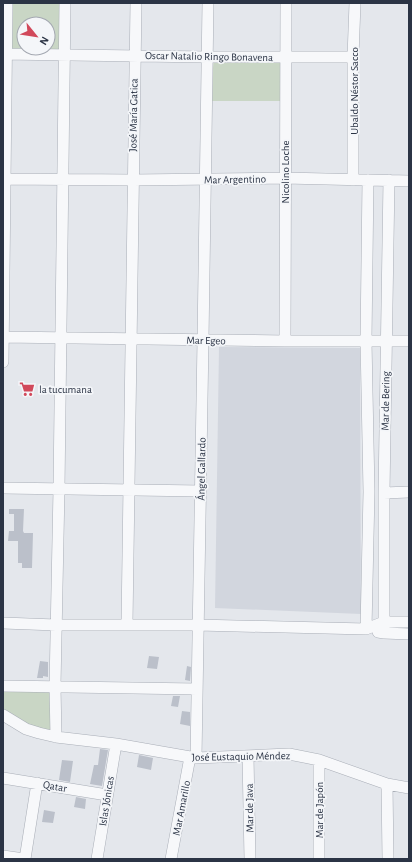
<svg xmlns="http://www.w3.org/2000/svg" width="412" height="862" viewBox="0 0 412 862" font-family="'Alegreya Sans',sans-serif">
	<style>
		.built { fill: #d2d6de }
		.green { fill: #c9d6c5; fill-rule: evenodd }
		.building { fill: #bbc0ca }
		.lines { fill: none; stroke-linecap: round; stroke-linejoin: round }
		.minor-casing { stroke: #a9aeb7; stroke-width: 12 }
		.minor { stroke: #f7f8fa; stroke-width: 11 }
		.labels { text-anchor: middle; stroke-width: 3.5; stroke-linejoin: round; paint-order: stroke }
		.street-label { font-size: 11px; fill: #2b3445; stroke: #f4f6f9 }
		.poi-label { font-size: 11px; fill: #2b3445; stroke: #f4f6f9; text-anchor: start }
	</style>
	<rect width="100%" height="100%" fill="#e4e7ec"/>
	<path class="built" d="M219,347L360,348L361,614L215,608Z"/>
	<path class="green" d="M7,3H64L63,54L6,53ZM24,24H48V48H24Z
		M214,57L283,58L282,101H210Z
		M3,686H55L56,736L3,714Z"/>
	<path class="building" d="M9,509H24L23,531L24,533H33L32,568H22V563H18V541H8L9,531H14V514H9Z
		M149,656L159,657L157,669L147,668Z
		M40,661L48,662V677L43,676V678H37Z
		M187,666L191,667L190,681L185,680Z
		M173,696H180L178,707L171,706Z
		M182,711L190,712V726L180,724Z
		M100,749L108,750L102,786L90,784L94,765H98Z
		M139,755L153,758L151,770L137,767Z
		M62,760L73,761L70,782L59,780Z
		M76,797L86,799L85,809L74,807Z
		M44,810L55,812L53,823L42,822Z"/>
	<g class="lines">
		<g class="minor-casing">
			<path id="minor" d="M3,54L207,57H353
				M3,179L133,180L285,178L409,181
				M353,180V57L355,3
				M3,337L285,341H409
				M285,341L286,3
				M3,362L7,3
				M3,488L201,491
				M384,493L409,492
				M3,623L56,625H198L366,629L384,622H409
				M127,624L136,3
				M366,629L369,492L366,341L368,180
				M378,632L384,633L409,634
				M384,633V493L389,180
				M3,686L197,689
				M3,715L26,729L39,733L56,737L116,744L196,758L289,754L319,760L387,784L409,788
				M56,737L55,686L59,489L65,3
				M248,756L250,859
				M196,758L203,340L208,3
				M319,760V859
				M3,778L107,795
				M387,784L388,859
				M3,856L24,859
				M25,859L37,783
				M97,859L116,744
				M171,859L190,757"/>
		</g>
		<use href="#minor" class="minor"/>
	</g>
	<defs>
		<g id="supermarket-bare" transform="scale(1.2)"><path d="M-6-5.5h2.5l.6 2H6L4.5 2H-2.5L-4.4-4H-6ZM-1.5 3.2a1.3 1.3 0 1 0 .1 0ZM3 3.2a1.3 1.3 0 1 0 .1 0Z" fill="#d1495b" stroke="#f4f6f9" stroke-width="2.5" paint-order="stroke"/></g>
	</defs>
	<g fill-rule="evenodd">
		<use href="#supermarket-bare" x="27" y="389"/>
	</g>
	<g class="labels">
		<g class="street-label">
			<text transform="translate(209 56) rotate(1)" y="4">Oscar Natalio Ringo Bonavena</text>
			<text transform="translate(354 91) rotate(-90)" y="4">Ubaldo Néstor Sacco</text>
			<text transform="translate(133 115) rotate(-89)" y="4">José María Gatica</text>
			<text transform="translate(285 172) rotate(-90)" y="4">Nicolino Loche</text>
			<text transform="translate(235 179) rotate(-1)" y="4">Mar Argentino</text>
			<text transform="translate(206 340) rotate(1)" y="4">Mar Egeo</text>
			<text transform="translate(385 401) rotate(-89)" y="4">Mar de Bering</text>
			<text transform="translate(201 469) rotate(-89)" y="4">Ángel Gallardo</text>
			<text transform="translate(241 756) rotate(-1)" y="4">José Eustaquio Méndez</text>
			<text transform="translate(55 786) rotate(10)" y="4">Qatar</text>
			<text transform="translate(106 801) rotate(-81)" y="4">Islas Jónicas</text>
			<text transform="translate(181 808) rotate(-79)" y="4">Mar Amarillo</text>
			<text transform="translate(249 808) rotate(-91)" y="4">Mar de Java</text>
			<text transform="translate(319 810) rotate(-90)" y="4">Mar de Japón</text>
		</g>
		<g class="poi-label">
			<text x="39" y="393">la tucumana</text>
		</g>
	</g>
	<rect width="412" height="862" fill="none" stroke="#2b3445" stroke-width="8"/>
	<g transform="translate(36 36) rotate(120)"><circle r="19" fill="#f4f6f9" stroke="#a4a8b1"/>
	<path d="M0-3L7 15L0 10L-7 15Z" fill="#d1495b"/>
	<text y="-6" font-size="11" font-weight="bold" text-anchor="middle" fill="#2b3445">N</text>
	</g>
</svg>
